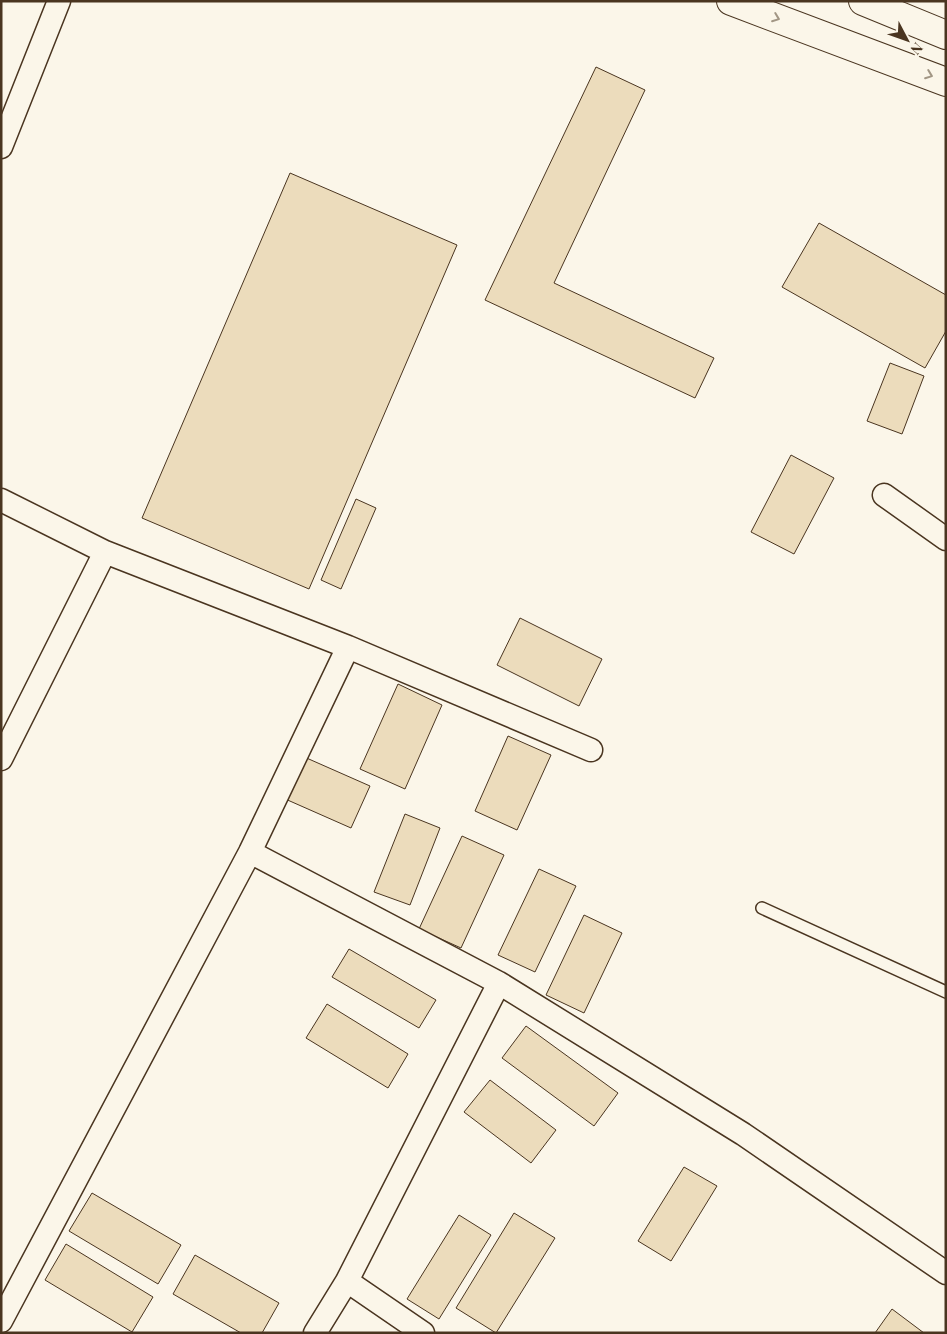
<svg xmlns="http://www.w3.org/2000/svg" width="947" height="1334" viewBox="0 0 947 1334" font-family="'Playfair Display',serif">
	<style>
		.building { fill: #ecdcbc; stroke: #4a3520 }
		.lines { fill: none; stroke-linecap: round; stroke-linejoin: round }
		.lane-casing { stroke: #4a3520; stroke-width: 14 }
		.street-casing { stroke: #4a3520; stroke-width: 25 }
		.highway-casing { stroke: #4a3520; stroke-width: 30 }
		.lane { stroke: #fbf6e9; stroke-width: 11 }
		.street { stroke: #fbf6e9; stroke-width: 22 }
		.highway { stroke: #fbf6e9; stroke-width: 28 }
		.oneway { stroke: #a29684 }
	</style>
	<rect width="100%" height="100%" fill="#fbf6e9"/>
	<path class="building" d="M596,67L645,90L554,283L714,358L695,398L485,300Z
		M290,173L457,245L309,589L142,518Z
		M819,223L946,295V331L925,368L782,287Z
		M890,363L924,376L902,434L867,421Z
		M791,455L834,478L794,554L751,532Z
		M356,499L376,508L341,589L321,580Z
		M520,618L602,659L579,706L497,665Z
		M398,684L442,705L405,789L360,769Z
		M508,736L551,755L517,830L475,811Z
		M302,756L370,786L351,828L283,798Z
		M405,814L440,828L410,905L374,892Z
		M462,836L504,855L461,948L419,929Z
		M539,869L576,886L535,972L498,955Z
		M584,915L622,933L584,1013L546,995Z
		M349,949L436,1000L419,1028L332,977Z
		M327,1004L408,1054L388,1088L306,1038Z
		M526,1026L618,1093L594,1126L502,1058Z
		M490,1080L556,1130L531,1163L464,1112Z
		M684,1167L717,1186L671,1261L638,1241Z
		M92,1193L181,1245L158,1284L69,1231Z
		M514,1213L555,1238L496,1333L456,1308Z
		M459,1215L491,1235L439,1319L407,1299Z
		M66,1244L153,1297L132,1332L45,1280Z
		M195,1255L279,1303L262,1333H241L173,1294Z
		M892,1309L924,1333H875Z"/>
	<g class="lines">
		<g class="lane-casing">
			<path id="lane" d="M762,908L946,992"/>
		</g>
		<g class="street-casing">
			<path id="street" d="M1,147L59,1
				M884,495L946,539
				M1,500L105,552L1,759
				M105,552L348,647L591,750
				M250,852L499,983L743,1134L946,1273
				M347,1281L499,983
				M1,1321L250,852L348,647
				M315,1333L347,1281L423,1333"/>
		</g>
		<g class="highway-casing">
			<path id="highway" d="M731,1L946,82
				M863,1L946,35"/>
		</g>
		<use href="#lane" class="lane"/>
		<use href="#street" class="street"/>
		<use href="#highway" class="highway"/>
	</g>
	<defs><path id="oneway-chevron" d="M-2-3.5L2.5 0L-2 3.5" fill="none" stroke-width="1.6" stroke-linecap="round" stroke-linejoin="round" transform="scale(1.25)"/></defs>
	<g class="oneway">
		<use href="#oneway-chevron" transform="translate(776 18) rotate(21)"/>
		<use href="#oneway-chevron" transform="translate(929 75) rotate(21)"/>
	</g>
	<rect width="947" height="1334" fill="none" stroke="#4a3520" stroke-width="5"/>
	<g transform="translate(907 40) rotate(131)" stroke="#fbf6e9" stroke-width="4" paint-order="stroke">
	<path d="M0-4L9 19L0 12L-9 19Z" fill="#4a3520"/>
	<text y="-8" font-size="14" font-weight="bold" text-anchor="middle" fill="#4a3520">N</text>
	</g>
</svg>
